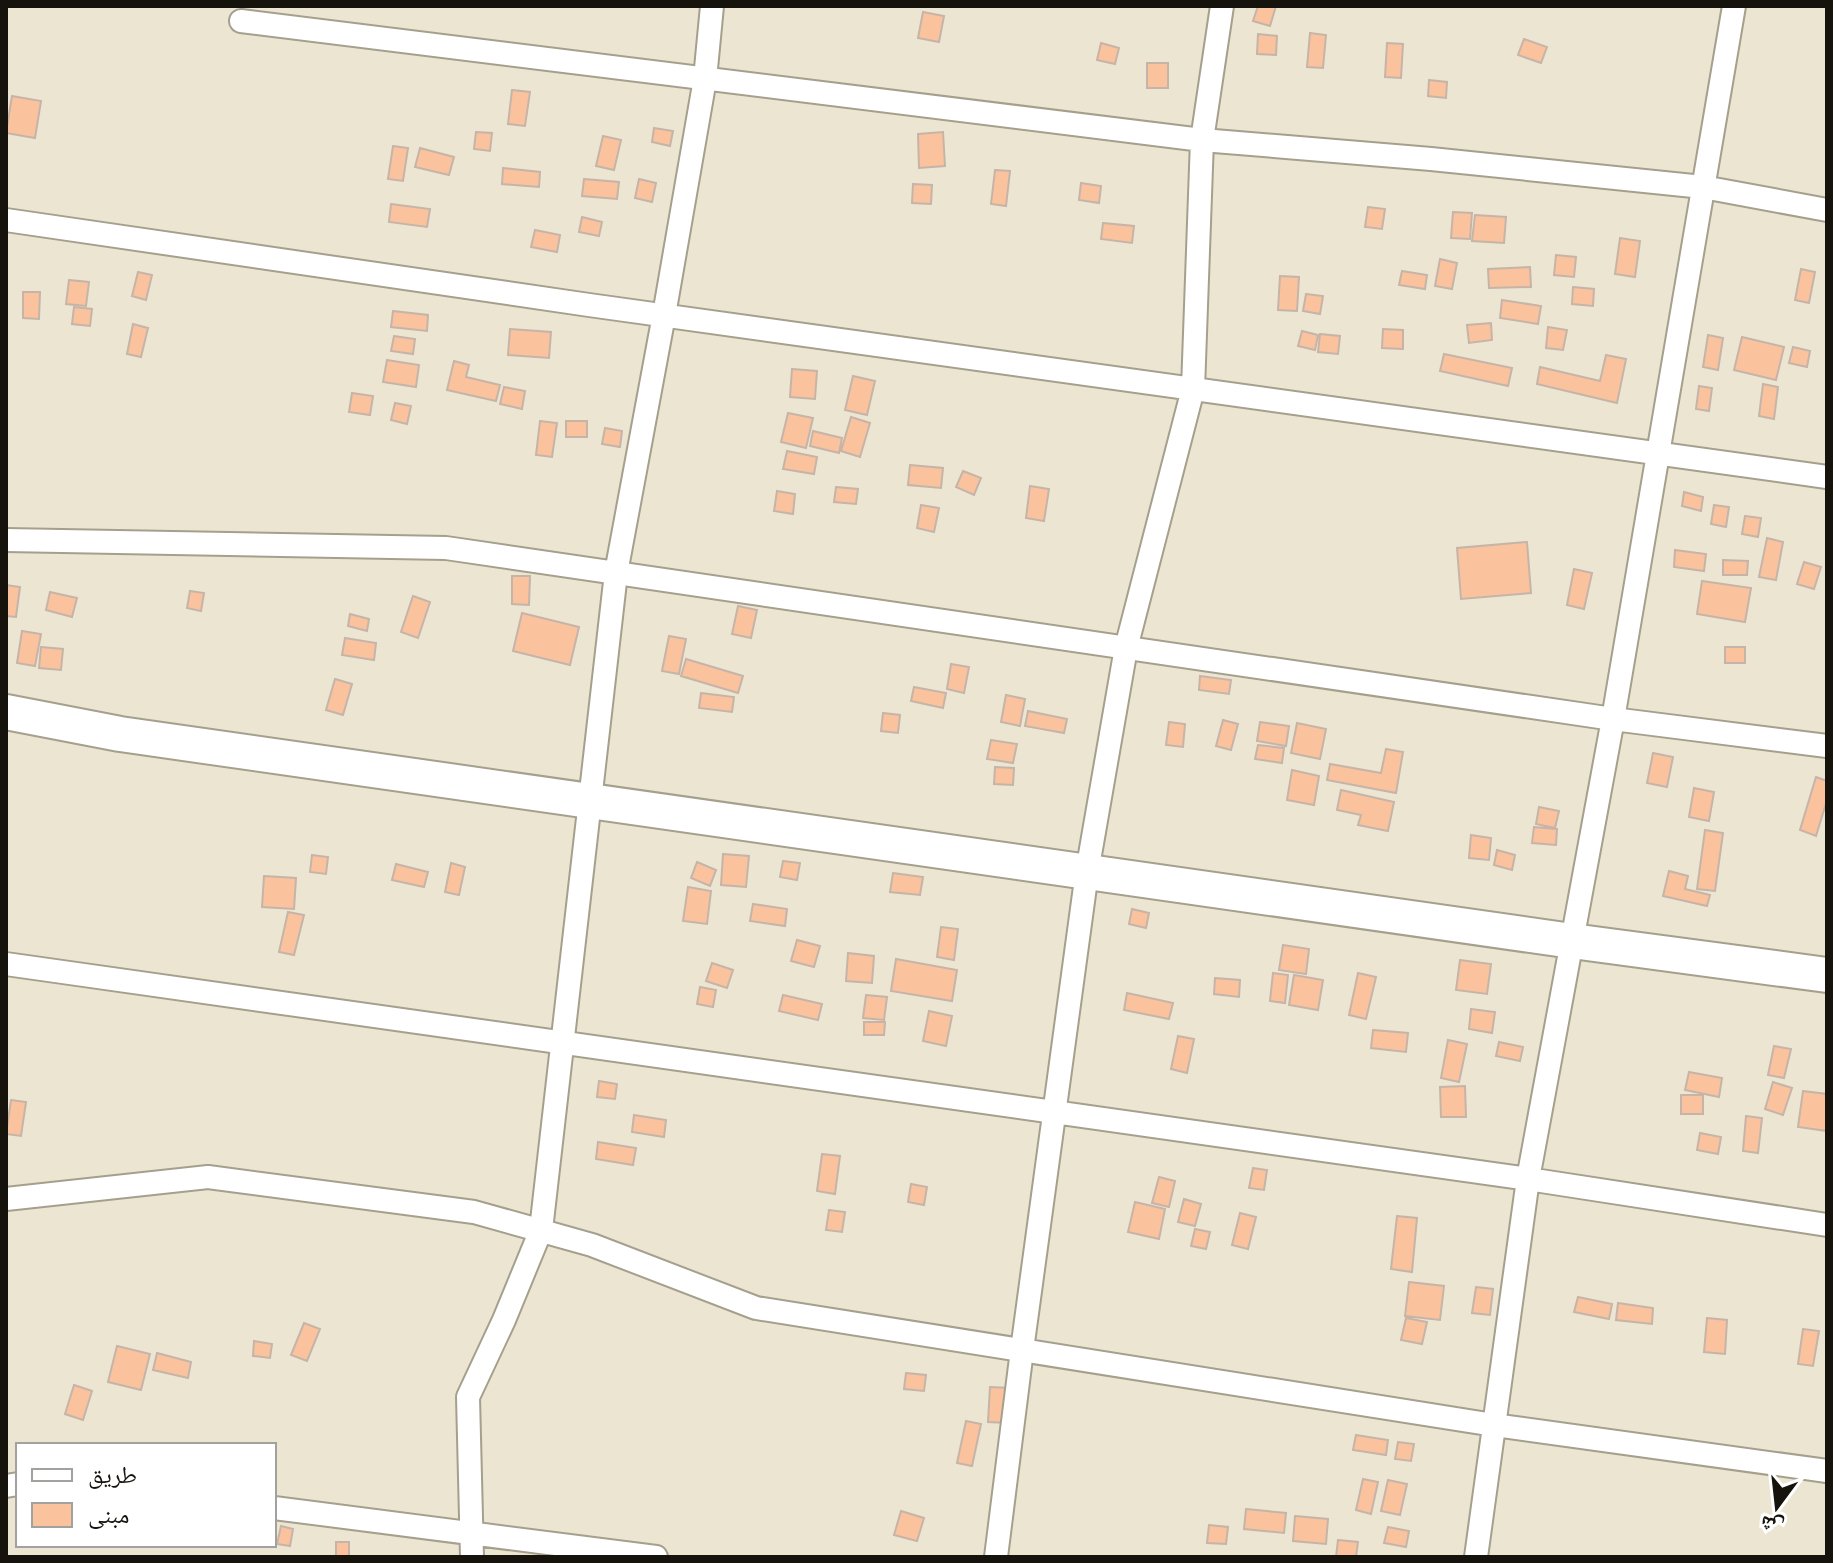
<svg xmlns="http://www.w3.org/2000/svg" width="1833" height="1563" viewBox="0 0 1833 1563" font-family="Lato,'Noto Naskh Arabic',sans-serif">
	<style>
		.building { fill: #fac39d; stroke: #c6b4a9; stroke-width: 2 }
		.lines { fill: none; stroke-linecap: round; stroke-linejoin: round }
		.street-casing { stroke: #a59f8d; stroke-width: 26 }
		.primary-casing { stroke: #a59f8d; stroke-width: 38 }
		.street { stroke: #fff; stroke-width: 22 }
		.primary { stroke: #fff; stroke-width: 34 }
	</style>
	<rect width="100%" height="100%" fill="#ebe5d2"/>
	<path class="building" d="M1258,6H1276L1270,26L1253,21Z
		M923,12L944,16L939,42L918,38Z
		M1310,33L1326,35L1323,68L1307,67Z
		M1258,34L1277,36L1276,55L1257,54Z
		M1524,39L1547,47L1541,63L1518,55Z
		M1101,43L1119,48L1115,64L1097,60Z
		M1387,43L1403,44L1401,78L1385,77Z
		M1147,63H1168V88H1147Z
		M1429,80L1447,82L1446,98L1428,96Z
		M512,90L530,92L525,126L508,124Z
		M12,96L41,101L35,138L6,133Z
		M654,128L673,131L670,146L652,142Z
		M476,132L492,133L490,151L474,149Z
		M943,132L945,166L919,168L918,134Z
		M603,136L621,140L614,170L596,166Z
		M393,146L408,148L403,181L388,179Z
		M420,148L454,157L449,175L415,167Z
		M503,168L540,172L539,187L502,184Z
		M995,170L1010,171L1006,206L991,204Z
		M584,179L619,182L617,199L582,196Z
		M639,179L656,183L652,202L635,198Z
		M1081,183L1101,186L1099,203L1079,200Z
		M913,184L932,185L931,204L912,203Z
		M391,204L430,209L427,227L389,222Z
		M1368,207L1385,209L1382,229L1365,227Z
		M1453,212L1472,213L1470,239L1451,238Z
		M1475,215L1506,217L1504,243L1472,241Z
		M582,217L602,222L599,236L579,232Z
		M1103,223L1134,226L1132,243L1101,239Z
		M535,230L560,235L557,252L531,247Z
		M1620,238L1640,241L1635,277L1615,274Z
		M1556,255L1576,257L1574,277L1554,275Z
		M1440,259L1457,263L1452,289L1435,286Z
		M1530,267L1531,287L1489,288L1488,269Z
		M1801,269L1815,272L1809,303L1795,300Z
		M1402,271L1427,275L1425,289L1399,285Z
		M138,272L152,275L146,300L132,296Z
		M1280,276L1299,277L1297,311L1278,310Z
		M69,280L89,282L86,306L66,304Z
		M1573,287L1594,289L1593,306L1572,304Z
		M23,292H40L39,319L23,318Z
		M1306,294L1323,296L1320,314L1303,311Z
		M1502,300L1541,306L1538,324L1500,318Z
		M74,307L92,309L90,326L72,324Z
		M393,311L428,315L427,331L391,327Z
		M1491,323L1492,340L1469,343L1467,325Z
		M133,324L148,328L141,357L127,354Z
		M1548,327L1567,330L1563,350L1546,348Z
		M510,329L551,332L549,358L508,355Z
		M1383,329L1403,330V349L1382,348Z
		M1302,331L1318,335L1315,350L1298,346Z
		M1320,334L1340,336L1338,354L1318,352Z
		M1708,335L1723,338L1718,370L1703,367Z
		M394,336L415,339L413,354L391,351Z
		M1742,337L1784,347L1776,380L1734,370Z
		M1793,347L1810,351L1807,367L1789,363Z
		M1444,354L1512,368L1508,386L1440,371Z
		M1606,355L1626,359L1617,403L1537,384L1540,367L1600,381Z
		M387,360L419,365L416,387L383,382Z
		M454,361L469,365L466,377L500,385L496,401L447,390Z
		M792,369L817,371L815,399L790,397Z
		M853,376L875,381L867,415L845,410Z
		M1763,384L1778,387L1774,419L1759,416Z
		M1699,386L1712,388L1709,411L1696,409Z
		M504,387L525,391L522,409L500,404Z
		M352,393L373,396L370,415L349,412Z
		M395,403L411,406L407,424L391,420Z
		M788,413L813,418L806,448L781,442Z
		M851,417L870,423L860,457L841,451Z
		M540,421L557,423L552,457L536,455Z
		M566,421H587V437H566Z
		M605,428L622,431L620,447L602,444Z
		M813,431L842,438L839,453L810,446Z
		M787,451L817,457L814,474L783,469Z
		M910,465L943,468L941,488L908,485Z
		M963,471L981,478L974,495L956,487Z
		M1030,486L1049,489L1044,521L1026,518Z
		M836,487L858,489L856,504L834,502Z
		M777,491L795,494L793,514L774,511Z
		M1684,492L1703,497L1701,511L1682,506Z
		M921,505L939,508L934,532L917,528Z
		M1714,505L1729,507L1726,527L1711,524Z
		M1745,516L1761,518L1758,537L1742,534Z
		M1767,538L1783,542L1776,580L1759,577Z
		M1527,542L1531,593L1461,599L1457,548Z
		M1675,550L1706,554L1704,571L1674,567Z
		M1723,560L1748,561L1747,575H1723Z
		M1804,562L1821,567L1814,589L1797,584Z
		M1574,569L1592,573L1584,609L1567,605Z
		M512,576H530L529,605L512,604Z
		M1702,581L1751,588L1745,622L1697,614Z
		M6,585L20,587L16,617L6,616Z
		M190,591L204,593L201,611L187,608Z
		M50,592L77,598L72,617L46,610Z
		M413,596L430,602L418,638L401,632Z
		M738,606L757,610L751,638L732,634Z
		M522,613L579,627L570,665L513,651Z
		M350,614L369,619L367,631L348,626Z
		M22,631L41,634L35,666L17,663Z
		M669,636L686,639L679,674L662,671Z
		M345,638L376,643L374,660L342,655Z
		M41,647L63,649L61,670L39,668Z
		M1725,647H1745V663H1725Z
		M686,659L743,676L738,693L681,676Z
		M951,664L969,667L964,693L947,689Z
		M1200,676L1231,680L1229,694L1199,690Z
		M335,679L352,684L343,715L326,710Z
		M914,687L946,693L943,708L911,701Z
		M701,693L734,697L732,712L699,708Z
		M1006,695L1025,699L1020,726L1001,722Z
		M1028,711L1067,719L1064,733L1025,726Z
		M883,713L900,715L898,733L881,731Z
		M1223,720L1238,724L1231,750L1216,746Z
		M1169,722L1185,724L1183,747L1166,745Z
		M1260,722L1289,726L1286,746L1257,741Z
		M1297,723L1326,729L1320,759L1291,753Z
		M991,740L1017,744L1013,763L987,759Z
		M1258,745L1284,748L1282,763L1255,759Z
		M1386,749L1403,752L1396,793L1327,780L1330,764L1381,773Z
		M1653,753L1673,757L1667,787L1647,783Z
		M995,767L1014,768L1013,785L994,784Z
		M1292,770L1319,776L1314,805L1287,800Z
		M1816,777L1827,781V800L1816,836L1800,830Z
		M1694,788L1714,792L1709,821L1689,817Z
		M1341,790L1394,802L1388,831L1358,825L1361,815L1337,810Z
		M1539,807L1559,811L1555,828L1536,824Z
		M1534,827L1557,829L1556,845L1532,843Z
		M1705,830L1723,833L1715,891L1697,889Z
		M1471,835L1491,838L1489,860L1469,858Z
		M1497,850L1515,855L1512,870L1494,865Z
		M723,854L749,856L746,887L721,885Z
		M312,855L328,857L326,874L310,872Z
		M783,861L800,863L797,880L780,877Z
		M697,862L716,870L710,886L691,878Z
		M451,863L465,867L459,895L445,892Z
		M396,864L428,872L424,887L392,880Z
		M1669,871L1688,876L1685,889L1710,895L1707,906L1663,896Z
		M893,873L923,877L920,895L890,892Z
		M264,876L296,878L294,909L262,907Z
		M688,887L711,891L707,924L683,921Z
		M753,904L787,909L785,926L750,921Z
		M1132,909L1149,913L1146,928L1129,924Z
		M288,912L304,915L294,955L279,952Z
		M941,927L958,929L954,960L937,957Z
		M797,940L820,946L814,967L791,961Z
		M1283,945L1309,949L1306,974L1279,970Z
		M848,953L874,956L872,983L846,981Z
		M896,959L957,970L952,1001L891,991Z
		M1460,960L1491,964L1487,994L1456,990Z
		M712,963L733,970L727,988L706,981Z
		M1273,973L1288,975L1285,1003L1270,1001Z
		M1358,973L1376,977L1366,1019L1349,1015Z
		M1294,975L1323,980L1318,1010L1289,1005Z
		M1215,978L1240,980L1239,997L1214,994Z
		M700,987L716,990L713,1007L697,1004Z
		M1127,993L1173,1003L1169,1019L1124,1010Z
		M783,995L822,1004L818,1020L779,1011Z
		M866,995L887,997L884,1020L863,1018Z
		M1471,1009L1495,1012L1492,1033L1469,1029Z
		M929,1011L952,1016L946,1046L923,1041Z
		M864,1022H885L884,1035H864Z
		M1373,1030L1408,1033L1406,1052L1371,1048Z
		M1178,1036L1194,1039L1187,1073L1171,1069Z
		M1448,1040L1467,1044L1459,1082L1441,1078Z
		M1499,1042L1523,1047L1520,1061L1496,1056Z
		M1774,1046L1791,1049L1784,1078L1768,1075Z
		M1689,1072L1722,1078L1719,1097L1685,1090Z
		M599,1081L617,1084L615,1099L597,1097Z
		M1773,1082L1792,1088L1783,1115L1765,1109Z
		M1465,1086L1466,1117H1441L1440,1087Z
		M1803,1091L1827,1094V1131L1798,1127Z
		M1681,1095H1703V1114H1681Z
		M11,1100L26,1102L21,1136L6,1134Z
		M634,1115L666,1120L664,1137L632,1132Z
		M1746,1116L1762,1118L1758,1153L1743,1151Z
		M1700,1133L1721,1137L1718,1154L1697,1150Z
		M598,1142L636,1148L633,1165L596,1159Z
		M822,1154L840,1156L835,1194L817,1191Z
		M1253,1168L1267,1170L1264,1190L1249,1188Z
		M1159,1177L1175,1181L1169,1207L1152,1203Z
		M911,1184L927,1187L924,1205L908,1202Z
		M1184,1199L1201,1204L1195,1226L1178,1222Z
		M1135,1202L1165,1209L1159,1239L1128,1232Z
		M829,1210L845,1212L842,1232L826,1230Z
		M1240,1213L1256,1217L1248,1249L1232,1245Z
		M1397,1216L1417,1218L1412,1272L1391,1269Z
		M1195,1229L1210,1232L1206,1249L1191,1246Z
		M1409,1282L1444,1286L1440,1320L1405,1316Z
		M1476,1287L1493,1289L1490,1315L1472,1313Z
		M1578,1297L1612,1304L1609,1319L1574,1312Z
		M1618,1303L1653,1308L1652,1324L1616,1320Z
		M1406,1318L1427,1322L1422,1344L1401,1340Z
		M1707,1318L1727,1320L1725,1354L1704,1352Z
		M304,1323L320,1329L307,1361L291,1355Z
		M1803,1329L1819,1331L1813,1366L1798,1364Z
		M254,1341L272,1344L270,1358L253,1356Z
		M117,1346L150,1354L141,1390L108,1382Z
		M157,1353L191,1362L188,1378L153,1370Z
		M906,1373L926,1375L924,1391L904,1389Z
		M74,1385L92,1391L83,1420L65,1414Z
		M990,1387L1009,1388L1007,1423L988,1422Z
		M966,1421L981,1424L972,1466L957,1463Z
		M1356,1435L1388,1440L1386,1455L1353,1450Z
		M1398,1442L1414,1444L1411,1461L1395,1459Z
		M1363,1479L1378,1482L1371,1514L1356,1510Z
		M1388,1480L1407,1484L1400,1515L1381,1511Z
		M1246,1509L1286,1513L1284,1533L1244,1529Z
		M901,1511L924,1518L917,1541L894,1535Z
		M1295,1516L1328,1519L1326,1544L1293,1541Z
		M1209,1525L1228,1527L1226,1544L1207,1543Z
		M281,1526L293,1529L290,1546L277,1544Z
		M1388,1527L1409,1531L1406,1547L1384,1543Z
		M1338,1540L1358,1542L1356,1557H1336Z
		M336,1542H349V1557H336Z"/>
	<g class="lines">
		<g class="street-casing">
			<path id="street" d="M241,21L1202,140L1431,159L1703,187L1827,210
				M6,220L589,305L1827,477
				M6,540L446,548L1613,719L1827,746
				M6,964L1528,1179L1827,1225
				M6,1199L208,1177L474,1212L592,1245L756,1308L1494,1425L1827,1471
				M6,1486L18,1484
				M274,1508L656,1557
				M472,1557L468,1397L504,1320L541,1230L616,573L664,315L705,79L712,6
				M996,1557L1022,1350L1087,872L1126,648L1193,389L1202,140L1222,6
				M1476,1557L1528,1179L1613,719L1734,6"/>
		</g>
		<g class="primary-casing">
			<path id="primary" d="M6,712L120,734L1572,941L1827,975"/>
		</g>
		<use href="#street" class="street"/>
		<use href="#primary" class="primary"/>
	</g>
	<rect width="1833" height="1563" fill="none" stroke="#15130c" stroke-width="16"/>
	<rect x="16" y="1443" width="260" height="104" fill="#ffffff" stroke="#a1a19e" stroke-width="2"/>
	<rect x="32" y="1469" width="40" height="12" fill="#ffffff" stroke="#a1a19e" stroke-width="2"/>
	<text x="88" y="1483" font-size="24" fill="#15130c">طريق</text>
	<rect x="32" y="1503" width="40" height="24" fill="#fac39d" stroke="#a1a19e" stroke-width="2"/>
	<text x="88" y="1523" font-size="24" fill="#15130c">مبنى</text>
	<g transform="translate(1777 1507) rotate(195)" stroke="#ffffff" stroke-width="6" paint-order="stroke">
	<path d="M0-6L14 30L0 20L-14 30Z" fill="#15130c"/>
	<text y="-12" font-size="22" font-weight="bold" text-anchor="middle" fill="#15130c">ش</text>
	</g>
</svg>
